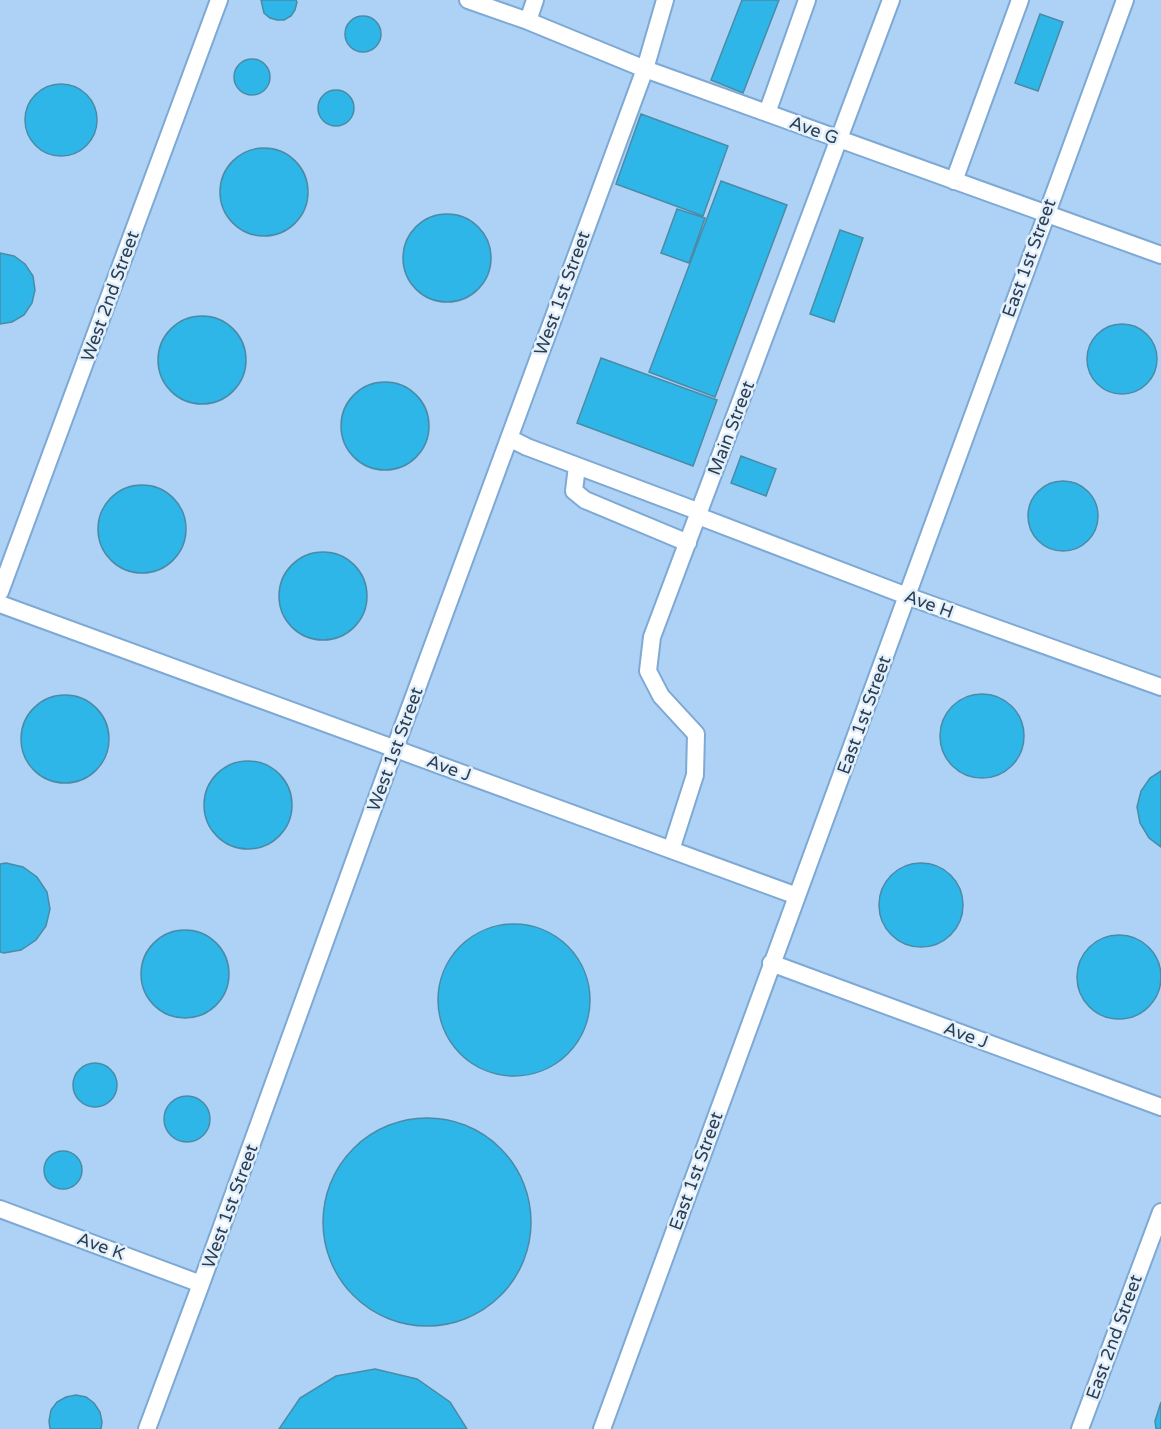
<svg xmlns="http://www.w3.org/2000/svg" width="1161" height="1429" viewBox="0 0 1161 1429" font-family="'Varela Round',sans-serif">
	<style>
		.building { fill: #2fb6e8; stroke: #4a8ba7; stroke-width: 1.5 }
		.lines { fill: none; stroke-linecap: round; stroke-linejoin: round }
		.minor-casing { stroke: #7da9d4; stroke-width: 20 }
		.minor { stroke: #fff; stroke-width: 16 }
		.labels { text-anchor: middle; stroke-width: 5; stroke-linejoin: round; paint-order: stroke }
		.street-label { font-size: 18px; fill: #2c3e50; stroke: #e2f0fe }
	</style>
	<rect width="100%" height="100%" fill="#aed2f5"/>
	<path class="building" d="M261,0H296L297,2L295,10L291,16L284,20H277L270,18L264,13Z
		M742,0H779L743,93L711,80Z
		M1040,14L1063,22L1038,91L1015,83Z
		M345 34a18 18 0 1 1 36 0a18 18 0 1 1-36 0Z
		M234 77a18 18 0 1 1 36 0a18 18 0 1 1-36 0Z
		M25 120a36 36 0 1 1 72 0a36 36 0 1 1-72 0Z
		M318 108a18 18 0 1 1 36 0a18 18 0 1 1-36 0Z
		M641,114L728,146L703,216L616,184Z
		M220 192a44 44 0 1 1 88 0a44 44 0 1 1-88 0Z
		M721,181L787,205L715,397L649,372Z
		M677,209L705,218L689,263L661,253Z
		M403 258a44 44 0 1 1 88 0a44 44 0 1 1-88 0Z
		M840,230L863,238L834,322L810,314Z
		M0,253L14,256L25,264L33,276L35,290L32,303L24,315L12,322L0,324Z
		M158 360a44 44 0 1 1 88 0a44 44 0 1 1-88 0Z
		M1087 359a35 35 0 1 1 70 0a35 35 0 1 1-70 0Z
		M601,358L717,400L693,466L577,423Z
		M341 426a44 44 0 1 1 88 0a44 44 0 1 1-88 0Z
		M741,456L776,469L766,496L731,483Z
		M1028 516a35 35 0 1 1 70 0a35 35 0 1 1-70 0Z
		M98 529a44 44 0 1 1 88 0a44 44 0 1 1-88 0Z
		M279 596a44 44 0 1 1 88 0a44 44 0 1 1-88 0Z
		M940 736a42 42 0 1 1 84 0a42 42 0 1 1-84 0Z
		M21 739a44 44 0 1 1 88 0a44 44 0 1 1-88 0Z
		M204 805a44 44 0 1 1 88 0a44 44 0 1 1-88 0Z
		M1161,771V847L1149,838L1140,823L1137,807L1141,791L1150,778Z
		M879 905a42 42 0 1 1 84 0a42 42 0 1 1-84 0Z
		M6,863L23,867L37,877L47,892L50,909L46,926L36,940L21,950L4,953L0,952V864Z
		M438 1000a76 76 0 1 1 152 0a76 76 0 1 1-152 0Z
		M141 974a44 44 0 1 1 88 0a44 44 0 1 1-88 0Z
		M1077 977a42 42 0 1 1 84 0a42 42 0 1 1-84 0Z
		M73 1085a22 22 0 1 1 44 0a22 22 0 1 1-44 0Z
		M164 1119a23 23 0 1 1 46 0a23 23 0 1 1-46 0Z
		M323 1222a104 104 0 1 1 208 0a104 104 0 1 1-208 0Z
		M44 1170a19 19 0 1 1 38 0a19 19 0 1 1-38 0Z
		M375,1369L417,1379L450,1402L467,1429H279L300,1398L336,1376Z
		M76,1395L86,1397L94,1403L100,1412L102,1422L101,1429H50L49,1421L51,1410L57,1402L66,1397Z
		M1161,1402V1429H1156L1155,1421Z"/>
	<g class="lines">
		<g class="minor-casing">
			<path id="minor" d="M468,0L528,21L645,69L1161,255
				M528,21L535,0
				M767,113L807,0
				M954,181L1020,0
				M509,438L527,447L700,512
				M577,466L574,491L585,500L688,543
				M698,516L907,596L1161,687
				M0,592L219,0
				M0,604L797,896
				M671,850L695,775L696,734L661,696L648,671L652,637L891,0
				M771,963L1161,1107
				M0,1209L201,1284
				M147,1429L201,1284L395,748L645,69L665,0
				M602,1429L1125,0
				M1080,1429L1161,1212"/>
		</g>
		<use href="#minor" class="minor"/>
	</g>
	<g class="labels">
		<g class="street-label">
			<text transform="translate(814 130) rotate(20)" y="6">Ave G</text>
			<text transform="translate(1029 258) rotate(-70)" y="6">East 1st Street</text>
			<text transform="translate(562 293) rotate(-70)" y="6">West 1st Street</text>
			<text transform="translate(110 296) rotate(-70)" y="6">West 2nd Street</text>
			<text transform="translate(731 428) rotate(-69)" y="6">Main Street</text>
			<text transform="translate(929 604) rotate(20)" y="6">Ave H</text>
			<text transform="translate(864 715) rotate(-70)" y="6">East 1st Street</text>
			<text transform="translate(395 749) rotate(-70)" y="6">West 1st Street</text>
			<text transform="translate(449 768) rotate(20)" y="6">Ave J</text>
			<text transform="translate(966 1035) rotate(20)" y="6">Ave J</text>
			<text transform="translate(696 1171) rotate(-70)" y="6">East 1st Street</text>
			<text transform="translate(230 1206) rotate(-70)" y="6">West 1st Street</text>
			<text transform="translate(101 1246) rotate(20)" y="6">Ave K</text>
			<text transform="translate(1114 1337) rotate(-70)" y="6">East 2nd Street</text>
		</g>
	</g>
</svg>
